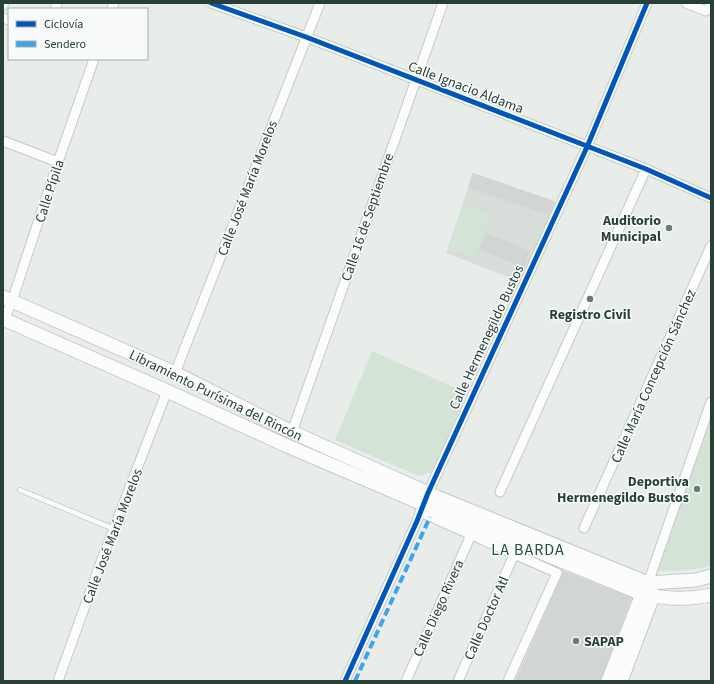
<svg xmlns="http://www.w3.org/2000/svg" width="714" height="684" viewBox="0 0 714 684" font-family="'Source Sans 3',sans-serif">
	<style>
		.built { fill: #d7deda }
		.green { fill: #d3e4d7 }
		.building { fill: #d1d5d3 }
		.lines { fill: none; stroke-linecap: round; stroke-linejoin: round }
		.lane-casing { stroke: #c5cac7; stroke-width: 6 }
		.street-casing { stroke: #c5cac7; stroke-width: 11 }
		.secondary-casing { stroke: #c4cac7; stroke-width: 15 }
		.lane { stroke: #fcfcfc; stroke-width: 4.5 }
		.street { stroke: #fcfcfc; stroke-width: 9 }
		.secondary { stroke: #fcfcfc; stroke-width: 13 }
		.quiet { stroke: #3ea4ec; stroke-width: 4; stroke-dasharray: 8 4; stroke-linecap: butt }
		.cycleway-casing { stroke: #f7faf9; stroke-width: 8 }
		.cycleway { stroke: #0057b8; stroke-width: 5 }
		.poi-dot { fill: #6b7c76; stroke: #f7faf9; stroke-width: 1.5 }
		.labels { text-anchor: middle; stroke-width: 3; stroke-linejoin: round; paint-order: stroke }
		.street-label { font-size: 14px; fill: #273f37; stroke: #f7faf9 }
		.poi-label { font-size: 14px; font-weight: bold; fill: #273f37; stroke: #f7faf9; text-anchor: end }
		.quarter-label { font-size: 16px; letter-spacing: 1px; fill: #254f42; stroke: #f7faf9 }
	</style>
	<rect width="100%" height="100%" fill="#e8edea"/>
	<path class="built" d="M473,173L558,203L522,282L446,253Z"/>
	<path class="green" d="M464,204L490,214L475,258L449,247Z
		M372,351L467,393L433,472L419,476L335,440Z
		M711,414V565C693,571 673,571 654,571Z"/>
	<path class="building" d="M473,173L554,201L549,215L468,187Z
		M486,233L530,251L523,268L480,249Z
		M562,570L632,598L600,681H515L562,575Z"/>
	<g class="lines">
		<g class="lane-casing">
			<path id="lane" d="M20,490L114,529"/>
		</g>
		<g class="street-casing">
			<path id="street" d="M211,3L306,37L646,169L711,198
				M686,3L706,11L711,4
				M3,5L4,3
				M55,9L57,3
				M112,9L114,3
				M3,18L9,20
				M3,141L58,162
				M3,323L12,301L58,162L94,59
				M175,373L320,3
				M292,432L443,3
				M500,492L646,169
				M420,512L557,573L508,681
				M584,528L711,246
				M648,583L711,402
				M58,681L99,567L167,391
				M345,681L417,521L428,493L587,147L647,3
				M406,681L471,535
				M458,681L514,555"/>
		</g>
		<g class="secondary-casing">
			<path id="secondary" d="M3,297L175,373L292,432L437,497L648,583L696,580L711,576
				M3,319L167,391L285,445L423,504L642,594C668,599 685,600 711,595
				M608,681L642,594L646,587
				M621,681L653,596L650,589"/>
		</g>
		<use href="#lane" class="lane"/>
		<use href="#street" class="street"/>
		<use href="#secondary" class="secondary"/>
		<path class="quiet" d="M355,681L430,517"/>
		<g class="cycleway-casing">
			<path id="cycleway" d="M211,3L306,37L646,169L711,198
				M345,681L417,521L428,493L587,147L647,3"/>
		</g>
		<use href="#cycleway" class="cycleway"/>
	</g>
	<g class="poi-dot">
		<circle cx="669" cy="228" r="4"/>
		<circle cx="590" cy="299" r="4"/>
		<circle cx="697" cy="489" r="4"/>
		<circle cx="576" cy="641" r="4"/>
	</g>
	<g class="labels">
		<g class="street-label">
			<text transform="translate(466 87) rotate(21)" y="5">Calle Ignacio Aldama</text>
			<text transform="translate(247 188) rotate(-69)" y="5">Calle José María Morelos</text>
			<text transform="translate(49 191) rotate(-72)" y="5">Calle Pípila</text>
			<text transform="translate(367 217) rotate(-71)" y="5">Calle 16 de Septiembre</text>
			<text transform="translate(486 337) rotate(-65)" y="5">Calle Hermenegildo Bustos</text>
			<text transform="translate(653 376) rotate(-66)" y="5">Calle María Concepción Sánchez</text>
			<text transform="translate(216 395) rotate(26)" y="5">Libramiento Purísima del Rincón</text>
			<text transform="translate(112 536) rotate(-69)" y="5">Calle José María Morelos</text>
			<text transform="translate(438 608) rotate(-66)" y="5">Calle Diego Rivera</text>
			<text transform="translate(486 618) rotate(-66)" y="5">Calle Doctor Atl</text>
		</g>
		<g class="poi-label">
			<text x="661" y="225">Auditorio<tspan x="661" dy="16">Municipal</tspan></text>
			<text x="590" y="319" text-anchor="middle">Registro Civil</text>
			<text x="689" y="486">Deportiva<tspan x="689" dy="16">Hermenegildo Bustos</tspan></text>
			<text x="584" y="646" text-anchor="start">SAPAP</text>
		</g>
		<g class="quarter-label">
			<text x="528" y="555">LA BARDA</text>
		</g>
	</g>
	<rect width="714" height="684" fill="none" stroke="#273f37" stroke-width="8"/>
	<rect x="8" y="8" width="140" height="52" fill="#f7faf9" stroke="#a4afab"/>
	<rect x="16" y="21" width="20" height="6" fill="#0057b8" stroke="#a4afab"/>
	<text x="44" y="28" font-size="12" fill="#273f37">Ciclovía</text>
	<rect x="16" y="41" width="20" height="6" fill="#3ea4ec" stroke="#a4afab"/>
	<text x="44" y="48" font-size="12" fill="#273f37">Sendero</text>
</svg>
